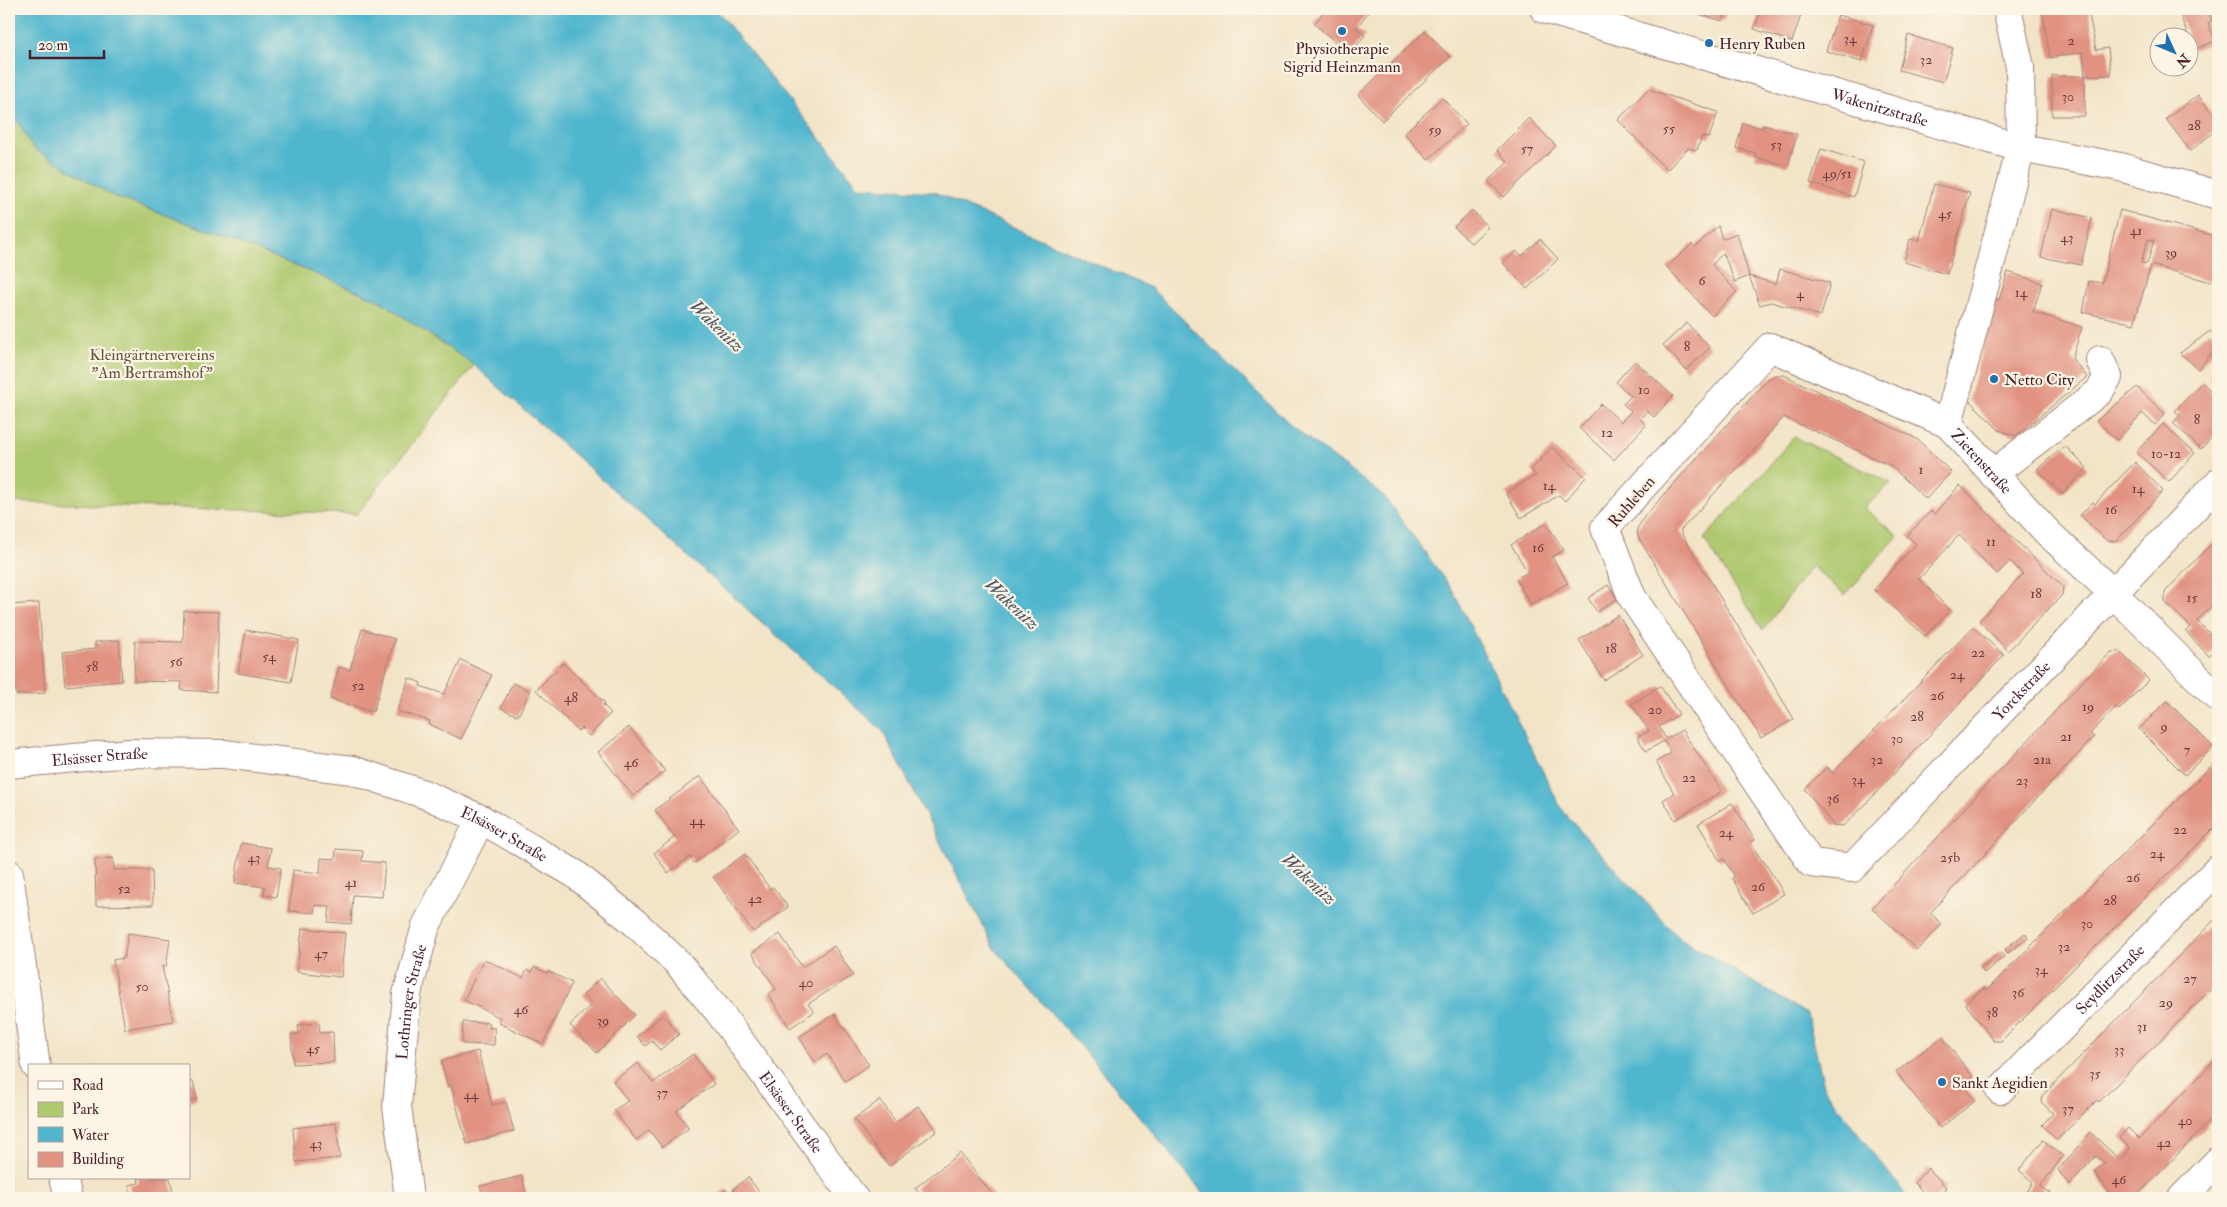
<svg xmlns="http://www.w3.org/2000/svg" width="2227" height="1207" viewBox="0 0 2227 1207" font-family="'IM FELL Double Pica',serif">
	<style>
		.green { fill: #afc96f; stroke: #7c744d }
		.water { fill: #50b6ce; stroke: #4d6a7c }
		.building { fill: #e19281; fill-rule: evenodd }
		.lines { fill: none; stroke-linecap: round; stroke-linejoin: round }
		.minor-casing { stroke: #9e8279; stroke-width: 30 }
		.minor { stroke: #fff; stroke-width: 28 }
		.poi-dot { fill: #1f6fb2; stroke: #fcf5e5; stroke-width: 2 }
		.labels { text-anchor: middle; stroke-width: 4.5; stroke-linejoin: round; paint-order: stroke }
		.number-label { font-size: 14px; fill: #703c40 }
		.poi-label { font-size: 16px; fill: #4a1f2b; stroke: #fcf5e5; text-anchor: start }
		.street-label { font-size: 16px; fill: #4a1f2b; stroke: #fcf5e5 }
		.park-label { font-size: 16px; fill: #68523f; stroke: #fcf5e5 }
		.water-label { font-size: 18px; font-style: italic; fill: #4c5464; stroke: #fcf5e5 }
	</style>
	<rect width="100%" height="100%" fill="#fcf5e5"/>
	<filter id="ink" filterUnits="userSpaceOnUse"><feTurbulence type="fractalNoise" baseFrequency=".02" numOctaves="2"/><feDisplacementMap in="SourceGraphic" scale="10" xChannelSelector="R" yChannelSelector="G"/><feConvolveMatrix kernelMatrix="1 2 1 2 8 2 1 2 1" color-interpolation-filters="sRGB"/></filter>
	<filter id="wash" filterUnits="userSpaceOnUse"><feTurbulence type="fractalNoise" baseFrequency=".0096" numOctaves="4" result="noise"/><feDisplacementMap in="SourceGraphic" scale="20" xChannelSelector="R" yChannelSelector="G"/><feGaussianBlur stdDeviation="1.12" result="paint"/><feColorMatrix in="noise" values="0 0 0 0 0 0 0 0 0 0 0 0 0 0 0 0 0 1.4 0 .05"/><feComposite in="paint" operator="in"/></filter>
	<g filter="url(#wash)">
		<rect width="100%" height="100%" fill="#f2e4c7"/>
		<path class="green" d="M9,106L33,148L113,196L220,235L379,300L474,365L357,514L9,502Z
			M1794,437L1891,483L1864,508L1898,536L1845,595L1812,566L1763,630L1704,539Z"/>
		<path class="water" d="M9,9H716L859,187L934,192L1151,288L1289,424L1384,496L1453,591L1563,812L1677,936L1807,1014L1825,1090L1908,1198H1207L1089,1056L995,949L882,730L474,365L379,300L220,235L113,196L33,148L9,106Z"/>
		<g id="blocks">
			<path class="building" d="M1326,9H1371L1356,28L1365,35L1350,54L1314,24Z
				M1691,9H1727L1723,21L1690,12Z
				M1761,9H1803L1792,42L1754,29Z
				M2042,9H2088L2096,50L2108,48L2111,75L2085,76L2083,52L2050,58Z
				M2194,9H2216L2217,11L2209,13L2212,21L2208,23L2215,41L2194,50L2180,15Z
				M1838,15L1873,25L1862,62L1826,51Z
				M1425,31L1450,57L1382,121L1358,95Z
				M1908,35L1953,48L1943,82L1899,70Z
				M2052,76H2085V116H2052Z
				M1648,89L1718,112L1709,138L1702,136L1697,150L1688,148L1667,170L1618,120Z
				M2198,95L2218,121V129L2190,151L2166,119Z
				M1442,98L1467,124L1428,160L1404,133Z
				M1529,118L1556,146L1504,197L1488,181L1508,162L1497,150Z
				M1743,123L1762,128L1763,125L1797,134L1788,166L1755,157L1756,153L1736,148Z
				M1821,149L1864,162L1854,197L1810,183Z
				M1934,184L1970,193L1947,274L1904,262L1910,239L1919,241Z
				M2052,209L2092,218L2081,265L2041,257Z
				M1472,210L1488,227L1471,243L1454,227Z
				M2120,210L2218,237V284L2151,265L2134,324L2083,312L2089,281L2102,283ZM2148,239L2154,240L2147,264L2141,263Z
				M1718,226L1722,239L1737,233L1749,276L1776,284L1780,269L1830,283L1821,316L1771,302L1760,305L1749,276L1735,282L1723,253L1712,265L1737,292L1712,316L1667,267L1692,244L1695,247Z
				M1540,239L1558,259L1527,289L1503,263L1516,251L1522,256Z
				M2008,272L2042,283L2033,312L2082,327L2072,358L2087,377L2016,436L1999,430L1969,400L1995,299L1999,300Z
				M1687,323L1710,348L1686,370L1663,345Z
				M2210,331L2218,338V346L2198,369L2180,353Z
				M1635,361L1673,396L1654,417L1647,411L1640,419L1646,425L1614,460L1579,428L1601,404L1621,422L1631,411L1623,404L1631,396L1616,382Z
				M2218,369V386L2210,378Z
				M1775,375H1784L1917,439L1951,472L1926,499L1891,466L1784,417L1680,531L1794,719L1761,738L1638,537L1637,529L1644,517L1768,379Z
				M2202,382L2218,398V430L2201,449L2173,423L2180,415L2175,411Z
				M2137,387L2165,414L2155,425L2142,413L2117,440L2096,421Z
				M2163,424L2195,453L2169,482L2136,452Z
				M2065,446L2087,468L2062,494L2037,469Z
				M1552,447L1586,477L1565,501L1559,495L1521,518L1506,493L1536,475L1531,470Z
				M2135,462L2163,491L2116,541H2107L2080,515L2093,502L2095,504Z
				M1960,485L2063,587L2062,595L2008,651L1979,621L2023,574L2010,561L1997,574L1959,535L1919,579L1950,610L1925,636L1874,590L1916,544L1907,536L1931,511L1934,514Z
				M1546,523L1564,550L1552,557L1568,583L1531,605L1516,579L1528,572L1511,545Z
				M2214,541L2218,545V599L2197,621L2210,634L2218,625V651L2216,648L2209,656L2186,632L2191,627L2165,602V592Z
				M1608,585L1617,599L1597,612L1588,598Z
				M39,603L45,693L16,695V690H9V605Z
				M184,611L219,612L216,692L181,690L182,682L134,681L135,641L183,642Z
				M1618,615L1643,655L1604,680L1579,640Z
				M1973,627L2004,655L1862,808L1843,826L1833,825L1805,789L1827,767L1833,773Z
				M362,629L395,639L373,712L330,699L339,667L350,670Z
				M246,630L299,640L291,682L238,673Z
				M119,640L122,681L65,686L62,652L95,649V642Z
				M2119,651L2149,680L2119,710L2116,707L2090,734L2094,737L1930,913L1942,924L1917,950L1872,908L2086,678L2111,652Z
				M461,660L492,675L461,739L429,724L430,721L397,711L409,678L421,683L420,686L444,694Z
				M563,663L605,703L603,705L611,713L589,736L581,728L578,731L536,690Z
				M513,683L530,691L518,716L501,708Z
				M1660,686L1679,714L1659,727L1666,739L1682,730L1722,791L1675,820L1663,800L1674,793L1656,762L1671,753L1664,741L1646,751L1637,737L1649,731L1631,704Z
				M2167,701L2213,747L2185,775L2139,729Z
				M629,727L665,771L633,796L598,752Z
				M2218,759V824L2001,1041H1994L1965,1003L1984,988L1987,990Z
				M700,776L739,829L694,863L690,857L668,873L654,853L675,837L655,810Z
				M1732,803L1755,840L1750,842L1762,861L1763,860L1784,894L1753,913L1732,878L1735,877L1724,859L1720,861L1698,824Z
				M241,843L271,848L268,866L281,868L276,897L264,895L265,887L235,883Z
				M336,849L363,851L362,861L385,863L382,897L353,895L351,924L328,922L330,906L315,905L314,913L289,911L293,870L320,873L321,858L335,859Z
				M745,854L770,889L773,887L788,907L753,932L713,877Z
				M113,858L114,870H152L153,905L96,906L95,859Z
				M2218,916V982L2099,1102L2097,1100L2057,1140L2042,1125L2053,1113L2041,1102L2042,1096Z
				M302,928L345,933L341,977L297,972Z
				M128,933L170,939L166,967L162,966L173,1021L125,1029L113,960L124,958Z
				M2025,933L2028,938L2008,953L2005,949Z
				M780,934L802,967L834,946L853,975L808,1004L814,1012L790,1028L768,994L776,989L752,953Z
				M2000,952L2004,957L1984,973L1980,968Z
				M484,959L523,978L527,970L532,972L534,967L547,973L548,971L572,983L543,1044L499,1023L501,1018L464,1000Z
				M600,978L635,1015L597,1053L570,1025L592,1004L583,995Z
				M835,1014L869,1065L845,1081L827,1054L815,1062L799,1037Z
				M663,1015L679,1034L660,1050L652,1041L645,1046L637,1036Z
				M463,1022L490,1023L489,1028H495L494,1045L462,1044Z
				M319,1023L320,1033L333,1032L334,1062L293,1064L291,1034H299L298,1025Z
				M1942,1037L1973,1077L1963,1085L1975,1101L1940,1128L1896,1072Z
				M478,1051L492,1105L506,1102L514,1131L467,1144L451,1086L448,1087L441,1061Z
				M693,1054L714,1084L676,1111L689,1128L662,1147L649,1130L636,1140L614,1110L628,1101L613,1081L638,1063L653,1083Z
				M2218,1057V1113L2135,1198H2114L2094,1172L2105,1163L2096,1156L2069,1185L2058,1170L2090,1132L2120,1160L2130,1148L2119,1138L2128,1128L2139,1139Z
				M193,1081L197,1099L189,1101V1083Z
				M880,1100L896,1122L918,1106L937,1131L889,1166L854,1119Z
				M336,1123L340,1158L296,1162L293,1128Z
				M2043,1140L2063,1156L2040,1187L2055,1196L2054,1198H2023L2033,1182L2019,1170Z
				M960,1153L995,1198H923L915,1188Z
				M1928,1168L1947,1188L1936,1198H1929L1914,1183Z
				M522,1176L527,1197L533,1196V1198H484L480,1186Z
				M748,1177L764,1198H713L726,1189L730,1194L734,1190L733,1189Z
				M138,1178H170L174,1197L132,1198L129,1185L139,1183Z"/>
		</g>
	</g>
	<g filter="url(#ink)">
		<use href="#blocks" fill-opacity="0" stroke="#9e8279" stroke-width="1"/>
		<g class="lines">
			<g class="minor-casing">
				<g id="minor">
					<path id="s1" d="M1544,9L2021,148L2120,167L2218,195"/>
					<path id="s2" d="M2007,9L2020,67L2021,148L1948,424L2048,533L2113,593L2218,698"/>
					<path id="s3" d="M1948,424L1770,347L1605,528L1632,597L1811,863L1852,868L2218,483"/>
					<path d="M1993,474L2099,392L2108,377L2100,360"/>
					<path id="s4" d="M9,764L129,753L224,754L352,770L424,794L481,819L575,874L634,922L677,962L719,1012L854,1198"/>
					<path d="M9,874L36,1066"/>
					<path id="s5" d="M2000,1090L2218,869"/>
					<path d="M63,1178L68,1198"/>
					<path id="s6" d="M409,1198L397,1106L407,994L426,926L481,819"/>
					<path d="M2182,1198L2218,1161"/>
				</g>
			</g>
			<use href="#minor" class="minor"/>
		</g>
	</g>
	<g class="poi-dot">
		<circle cx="1342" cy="31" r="5"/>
		<circle cx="1709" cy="43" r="5"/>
		<circle cx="1994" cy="379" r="5"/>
		<circle cx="1942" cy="1082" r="5"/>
	</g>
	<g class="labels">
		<g class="number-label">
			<text x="1850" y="43">34</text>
			<text x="2071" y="45">2</text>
			<text x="1926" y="64">32</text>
			<text x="2068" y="101">30</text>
			<text x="2194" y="130">28</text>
			<text x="1669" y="133">55</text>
			<text x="1435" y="134">59</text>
			<text x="1776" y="149">53</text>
			<text x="1527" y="153">57</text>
			<text x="1837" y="178">49/51</text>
			<text x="1945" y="218">45</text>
			<text x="2136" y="235">41</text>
			<text x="2067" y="242">43</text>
			<text x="2171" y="257">39</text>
			<text x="1702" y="285">6</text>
			<text x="2021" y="297">14</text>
			<text x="1800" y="298">4</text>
			<text x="1687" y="351">8</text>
			<text x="1644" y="394">10</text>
			<text x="2197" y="424">8</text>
			<text x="1607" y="437">12</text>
			<text x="2166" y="458">10-12</text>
			<text x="1921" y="474">1</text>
			<text x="1549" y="490">14</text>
			<text x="2138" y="493">14</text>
			<text x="2111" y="514">16</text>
			<text x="1991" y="546">11</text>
			<text x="1538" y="552">16</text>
			<text x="2036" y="598">18</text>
			<text x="2192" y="602">15</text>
			<text x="1611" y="653">18</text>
			<text x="1978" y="657">22</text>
			<text x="269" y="661">54</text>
			<text x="176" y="666">56</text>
			<text x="92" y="671">58</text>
			<text x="1957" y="679">24</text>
			<text x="358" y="690">52</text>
			<text x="1937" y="700">26</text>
			<text x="571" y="702">48</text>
			<text x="2088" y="711">19</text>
			<text x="1655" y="714">20</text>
			<text x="1917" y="721">28</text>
			<text x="2164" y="731">9</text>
			<text x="2066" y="741">21</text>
			<text x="1897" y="743">30</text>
			<text x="2187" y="754">7</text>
			<text x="1877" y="764">32</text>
			<text x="2042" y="764">21a</text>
			<text x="631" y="767">46</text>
			<text x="1689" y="782">22</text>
			<text x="1858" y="784">34</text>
			<text x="2022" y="785">23</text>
			<text x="1833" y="803">36</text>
			<text x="697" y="825">44</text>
			<text x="2180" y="834">22</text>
			<text x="1726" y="837">24</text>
			<text x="2157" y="858">24</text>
			<text x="254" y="862">43</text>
			<text x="1950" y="862">25b</text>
			<text x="2133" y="882">26</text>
			<text x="351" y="887">41</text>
			<text x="1758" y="891">26</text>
			<text x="124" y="893">52</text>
			<text x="755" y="903">42</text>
			<text x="2110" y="905">28</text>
			<text x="2087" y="928">30</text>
			<text x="2064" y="951">32</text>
			<text x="321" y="958">47</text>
			<text x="2041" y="974">34</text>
			<text x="2190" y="983">27</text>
			<text x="806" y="987">40</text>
			<text x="142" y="991">50</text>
			<text x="2018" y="997">36</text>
			<text x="2166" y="1007">29</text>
			<text x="521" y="1014">46</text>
			<text x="1992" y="1017">38</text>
			<text x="603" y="1025">39</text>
			<text x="2142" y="1031">31</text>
			<text x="313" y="1053">45</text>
			<text x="2119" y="1054">33</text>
			<text x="2095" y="1078">35</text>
			<text x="662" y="1097">37</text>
			<text x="471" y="1099">44</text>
			<text x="2068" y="1113">37</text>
			<text x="2185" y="1125">40</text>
			<text x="2164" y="1147">42</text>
			<text x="316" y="1148">43</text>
			<text x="2119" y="1184">46</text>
		</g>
		<g class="poi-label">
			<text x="1719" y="49">Henry Ruben</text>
			<text x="1342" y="54" text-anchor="middle">Physiotherapie<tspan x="1342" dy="18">Sigrid Heinzmann</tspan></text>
			<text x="2004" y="385">Netto City</text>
			<text x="1952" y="1088">Sankt Aegidien</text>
		</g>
		<g class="street-label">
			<text dy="6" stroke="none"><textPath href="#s1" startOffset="350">Wakenitzstraße</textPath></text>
			<text dy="6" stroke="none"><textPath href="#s2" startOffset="476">Zietenstraße</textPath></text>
			<text transform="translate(1631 501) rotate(-49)" y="6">Ruhleben</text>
			<text dy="6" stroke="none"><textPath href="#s3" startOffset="1120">Yorckstraße</textPath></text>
			<text dy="6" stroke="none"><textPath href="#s4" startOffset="91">Elsässer Straße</textPath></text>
			<text dy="6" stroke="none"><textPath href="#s4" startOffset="510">Elsässer Straße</textPath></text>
			<text dy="6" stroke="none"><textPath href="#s5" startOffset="156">Seydlitzstraße</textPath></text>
			<text dy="6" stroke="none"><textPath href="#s6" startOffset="198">Lothringer Straße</textPath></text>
			<text dy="6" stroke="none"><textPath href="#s4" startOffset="915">Elsässer Straße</textPath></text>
		</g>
		<g class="park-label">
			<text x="152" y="360">Kleingärtnervereins<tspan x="152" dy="18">"Am Bertramshof"</tspan></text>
		</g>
		<g class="water-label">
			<text transform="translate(717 326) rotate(44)" y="6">Wakenitz</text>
			<text transform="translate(1012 604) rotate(43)" y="6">Wakenitz</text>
			<text transform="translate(1309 879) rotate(43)" y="6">Wakenitz</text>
		</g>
	</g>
	<rect width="2227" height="1207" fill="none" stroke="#fcf5e5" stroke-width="30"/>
	<rect x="28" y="1064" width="162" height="115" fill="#fcf5e5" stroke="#b59f9b"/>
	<rect x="38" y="1081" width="25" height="8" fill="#ffffff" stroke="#b59f9b"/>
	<text x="72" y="1090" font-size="15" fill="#4a1f2b">Road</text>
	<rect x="38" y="1102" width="25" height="15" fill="#afc96f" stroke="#b59f9b"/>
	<text x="72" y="1114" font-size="15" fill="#4a1f2b">Park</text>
	<rect x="38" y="1127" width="25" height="15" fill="#50b6ce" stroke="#b59f9b"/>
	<text x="72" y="1140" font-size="15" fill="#4a1f2b">Water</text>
	<rect x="38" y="1152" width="25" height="15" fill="#e19281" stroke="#b59f9b"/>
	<text x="72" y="1164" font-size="15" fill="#4a1f2b">Building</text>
	<g transform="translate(2174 52) rotate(134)"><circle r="24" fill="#fcf5e5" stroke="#b59f9b"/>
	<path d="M0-4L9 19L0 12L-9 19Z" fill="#1f6fb2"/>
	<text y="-8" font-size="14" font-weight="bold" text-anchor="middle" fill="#4a1f2b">N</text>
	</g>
	<path d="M30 50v8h74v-8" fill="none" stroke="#4a1f2b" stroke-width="2.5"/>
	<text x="38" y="50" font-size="15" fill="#4a1f2b" stroke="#fcf5e5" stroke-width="4" paint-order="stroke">20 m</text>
</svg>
